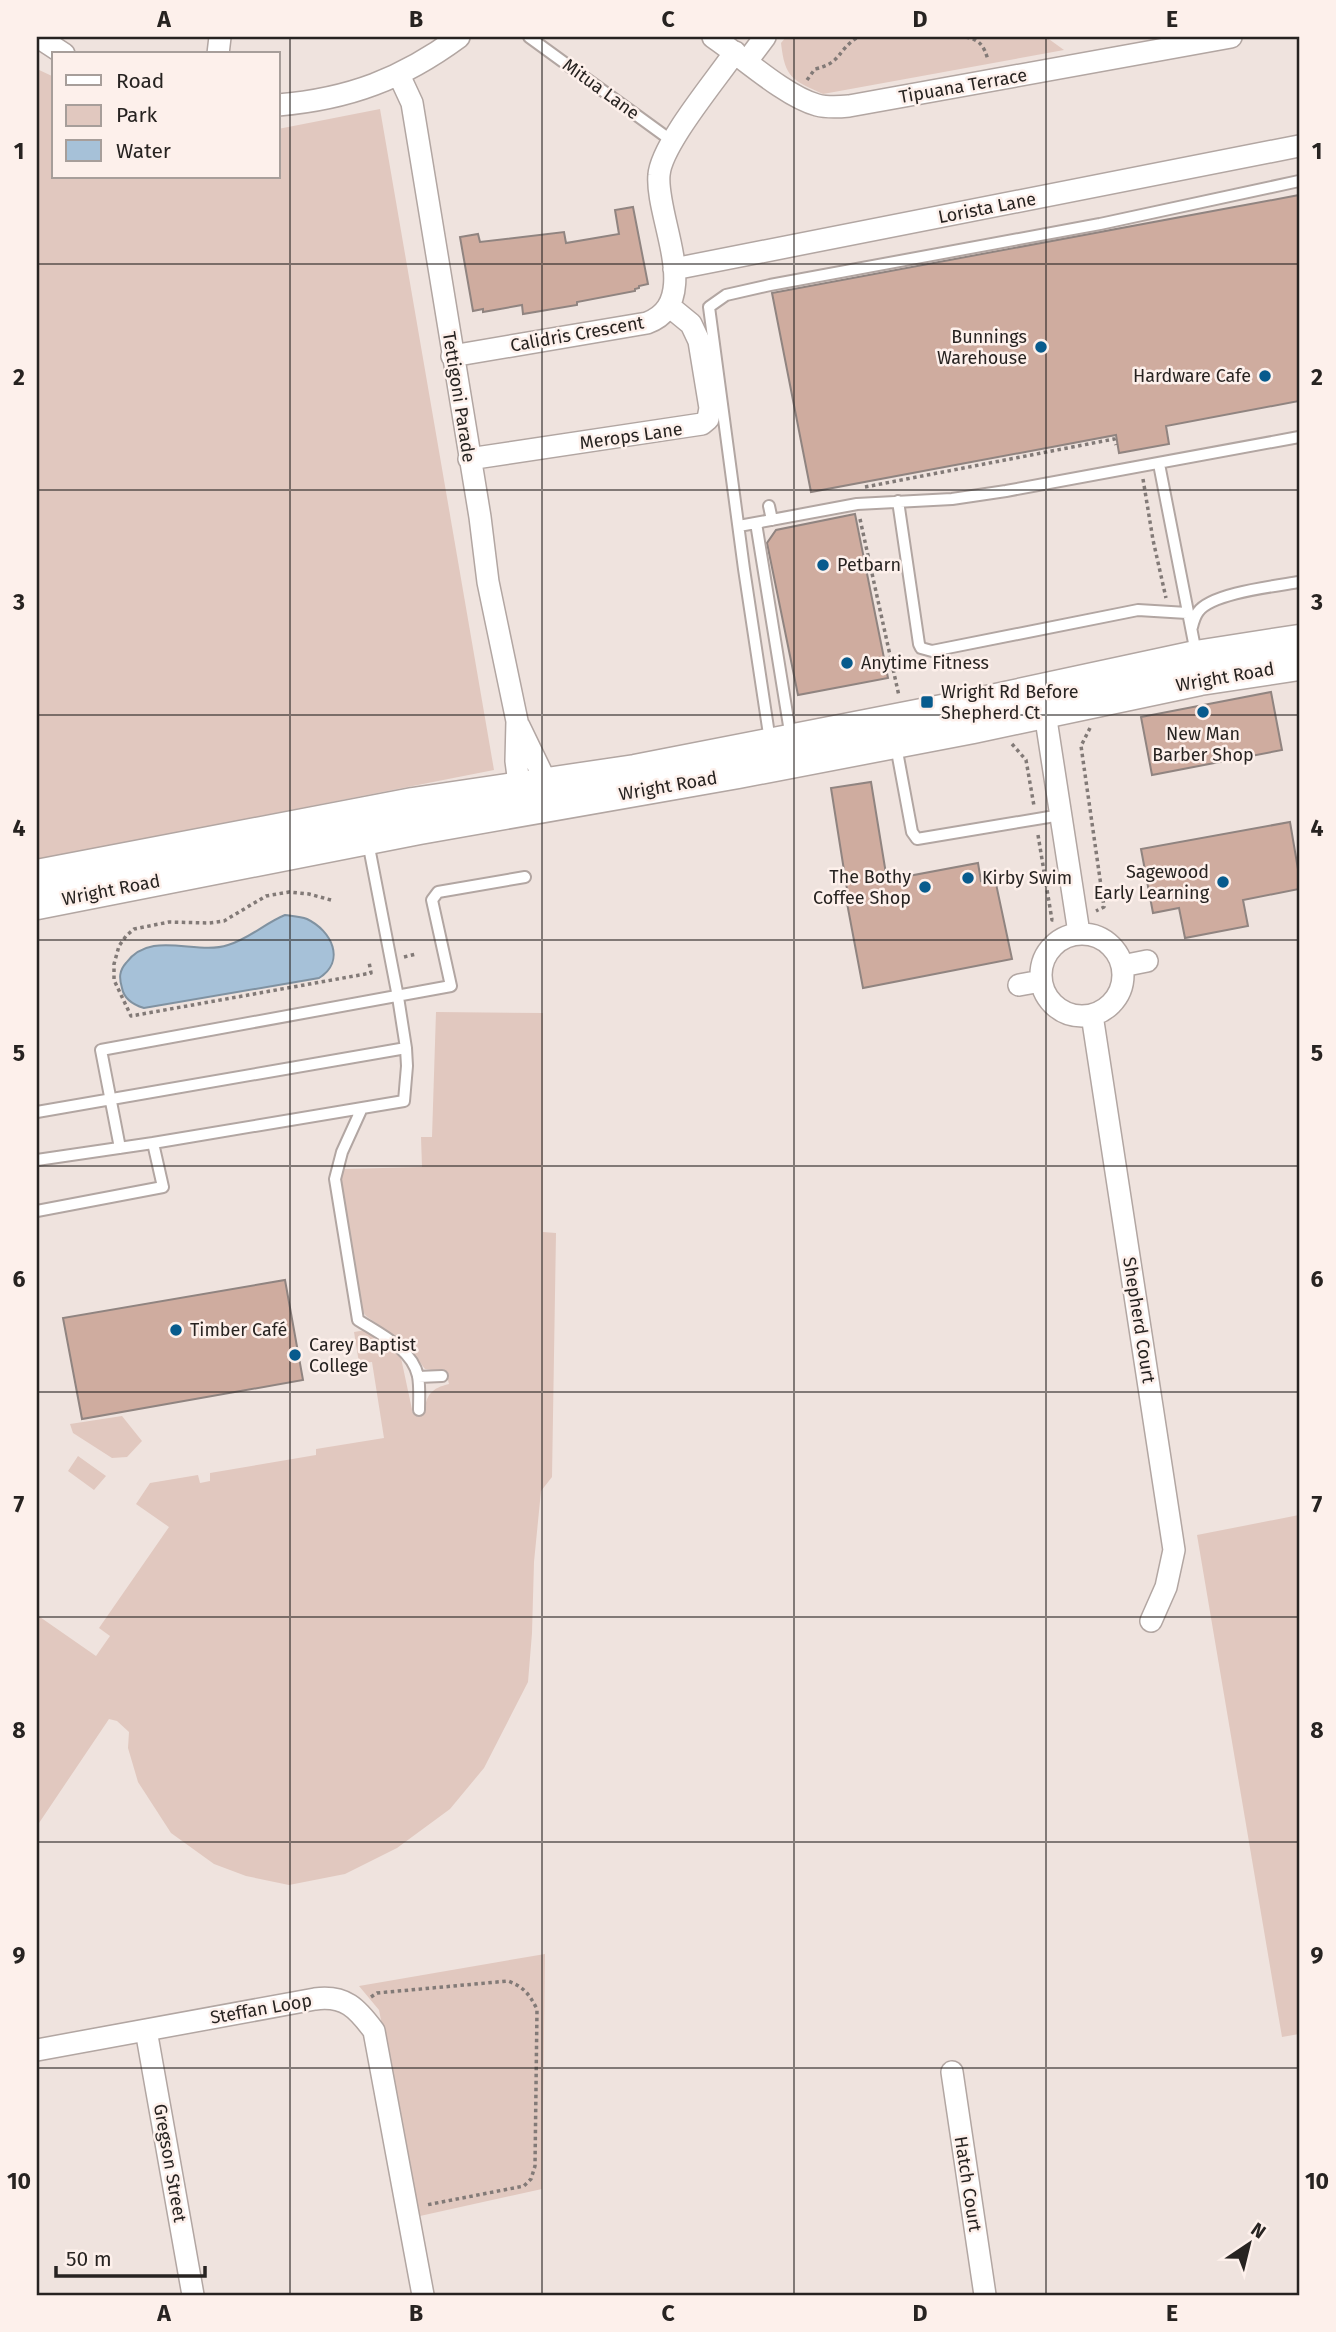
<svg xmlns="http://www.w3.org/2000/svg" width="1336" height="2332" viewBox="0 0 1336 2332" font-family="'Fira Sans',sans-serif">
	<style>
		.green { fill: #e1c8bf }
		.water { fill: #a6c1d8; stroke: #8092a1; stroke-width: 2 }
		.building { fill: #cfac9f; stroke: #908480; stroke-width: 2 }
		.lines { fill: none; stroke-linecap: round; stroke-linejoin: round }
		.lane-casing { stroke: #b2a6a2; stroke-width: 14 }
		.street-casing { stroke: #b2a6a2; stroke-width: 24 }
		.secondary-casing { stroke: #b2a6a2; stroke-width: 33 }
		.path { stroke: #827a77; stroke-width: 3.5; stroke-dasharray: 3.5 3.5; stroke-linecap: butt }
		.lane { stroke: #fff; stroke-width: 10 }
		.street { stroke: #fff; stroke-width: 21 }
		.secondary { stroke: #fff; stroke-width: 30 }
		.grid { fill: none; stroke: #272321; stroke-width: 2; stroke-opacity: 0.55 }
		.poi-dot { fill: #085b8d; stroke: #fdf0eb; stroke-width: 2.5 }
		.labels { text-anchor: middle; stroke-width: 5; stroke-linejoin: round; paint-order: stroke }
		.street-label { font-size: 18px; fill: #272321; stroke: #fdf0eb }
		.poi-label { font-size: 18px; fill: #272321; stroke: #fdf0eb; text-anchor: start }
		.neatline { fill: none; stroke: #272321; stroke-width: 2.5 }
		.grid-label { font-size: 23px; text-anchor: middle; font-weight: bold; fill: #272321 }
	</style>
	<rect width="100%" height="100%" fill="#efe3de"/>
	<path class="green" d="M786,37H1046L1064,50L823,94C793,80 785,79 781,43Z
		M37,69L54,77V177H278V129L380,109L494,770L37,860Z
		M436,1012L543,1013V1232L556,1233L552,1477L541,1491L534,1562L532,1633L528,1682L484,1768L450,1809L397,1848L345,1874L289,1885L246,1876L214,1864L171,1833L138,1782L128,1748L129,1732L117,1721L109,1719L37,1826V1615L96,1656L110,1636L99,1628L169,1527L136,1504L150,1483L198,1475L200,1483L210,1481V1473L316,1455V1449L384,1438L372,1362L359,1363L354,1332L366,1330L388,1345L401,1358L413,1414L425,1413C425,1395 432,1388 449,1384L446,1372L425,1369L406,1344L366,1316L361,1309L340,1192L343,1169L422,1167L421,1137H432Z
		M122,1416L142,1441L127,1457L112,1458L73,1433L70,1424Z
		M78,1456L106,1476L94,1490L68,1471Z
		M1299,1515V2034L1282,2037L1197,1535Z
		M545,1954L542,2189L420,2216L379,2010L359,1986Z"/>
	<path class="water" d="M285,915C292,916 300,916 307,919C332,931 346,961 319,978L144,1008C134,1005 124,999 122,988C119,978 119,971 126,963C151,929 196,956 228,945C249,939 265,923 285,915Z"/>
	<path class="building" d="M1299,195V401L1166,426L1169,444L1119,453L1116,435L811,492L772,293Z
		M633,207L648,284L639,286V288L635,289V291L577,302V305L523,314L522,305L483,312V309L473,311L460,237L478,234L480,242L564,232L566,243L619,234L615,210Z
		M855,514L888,678L798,695L767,543L776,530Z
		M1271,692L1282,750L1152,775L1141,717Z
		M871,782L887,880L978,863L981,881L995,879L1012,959L863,988L847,903L849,902L831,788Z
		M1290,822L1299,875V889L1243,900L1248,926L1185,938L1179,908L1153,913L1141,849Z
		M285,1280L303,1380L82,1419L63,1318Z"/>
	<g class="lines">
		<g class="lane-casing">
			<path id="lane" d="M529,37L672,141
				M1159,464L1196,653
				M898,501L919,644L921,648L932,651L1138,610L1187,613
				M769,506L772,520
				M756,523L791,738
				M739,526L857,504L952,499L1006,491L1299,437
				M1192,627C1193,623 1195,616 1198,612C1211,593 1276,586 1299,582
				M770,741L744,569L709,307L726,295L770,285L1100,224L1299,181
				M896,746L912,832L917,839L1061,815
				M362,1108L342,1152L335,1179L358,1320C380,1334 412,1349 418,1376C420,1387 419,1399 419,1410
				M37,1112L406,1048
				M120,1148L101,1050L451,986L432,900L438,892L525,877
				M37,1160L153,1143
				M37,1211L163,1187L153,1143L404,1101L407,1066L406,1048L398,997L368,842
				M418,1377L442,1376"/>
		</g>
		<g class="street-casing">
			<path id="street" d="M38,37L64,54
				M713,37C741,56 786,97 817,105C828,108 839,107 849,106L1231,37
				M218,54L220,37
				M747,61L765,37
				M399,75L412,103L480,517L488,582L517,721L516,761L521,799
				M278,105C349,99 402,79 459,37
				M674,269L1299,146
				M452,356L647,323C704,302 655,217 659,175C661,145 716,80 735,52
				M469,459L702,424L708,419L710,408L699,341L691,324L669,306
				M1043,700L1079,933
				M519,726L547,784L549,796
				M1041 975a41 41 0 1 1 82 0a41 41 0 1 1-82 0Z
				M1122,966L1147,961
				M1019,985L1041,981
				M1092,1015L1174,1550L1166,1587L1151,1621
				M146,2030L193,2295
				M37,2050L315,1999C345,1995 357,2008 374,2031L423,2295
				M952,2072L985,2295"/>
		</g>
		<g class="secondary-casing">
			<path id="secondary" d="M37,875L413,803L635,770L968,705L1196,656L1299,640
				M37,904L419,829L738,773L973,728L1200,680L1299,665"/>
		</g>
		<path class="path" d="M966,37C980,40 984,46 988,60
			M807,80L815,69C842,63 837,50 858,37
			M1143,479L1153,540L1166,598
			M865,487L1114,439L1116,445
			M860,519L899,696
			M1090,728L1081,746L1104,907L1096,911
			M1012,744L1026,760L1034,806
			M1038,835L1052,920H1056
			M331,900L309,894L289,892L266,896L224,921L209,923L169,922L134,929L126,936L119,946L114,964V980L131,1016L371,973L369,962
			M404,957L416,954
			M371,1997L377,1993L508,1981C524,1987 529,1994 537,2009L535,2166L531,2179L524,2186L426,2205"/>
		<use href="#lane" class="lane"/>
		<use href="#street" class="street"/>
		<use href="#secondary" class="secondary"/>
	</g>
	<path class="grid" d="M290,37V2295M542,37V2295M794,37V2295M1046,37V2295M37,264H1299M37,490H1299M37,715H1299M37,940H1299M37,1166H1299M37,1392H1299M37,1617H1299M37,1842H1299M37,2068H1299"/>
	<g class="poi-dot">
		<circle cx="1041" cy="347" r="7"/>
		<circle cx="1265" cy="376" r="7"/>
		<circle cx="823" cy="565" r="7"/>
		<circle cx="847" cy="663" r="7"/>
		<rect x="920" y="695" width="14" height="14" rx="3.5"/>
		<circle cx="1203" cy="712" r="7"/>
		<circle cx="968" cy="878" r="7"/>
		<circle cx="1223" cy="882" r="7"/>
		<circle cx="925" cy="887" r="7"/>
		<circle cx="176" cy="1330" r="7"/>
		<circle cx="295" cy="1355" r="7"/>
	</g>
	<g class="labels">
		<g class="street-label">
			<text transform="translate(963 86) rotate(-10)" y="6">Tipuana Terrace</text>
			<text transform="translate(601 89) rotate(36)" y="6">Mitua Lane</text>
			<text transform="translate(987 208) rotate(-11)" y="6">Lorista Lane</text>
			<text transform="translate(577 334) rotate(-10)" y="6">Calidris Crescent</text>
			<text transform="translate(459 397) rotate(81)" y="6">Tettigoni Parade</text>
			<text transform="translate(631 436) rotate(-8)" y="6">Merops Lane</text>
			<text transform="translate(1225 677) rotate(-10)" y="6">Wright Road</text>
			<text transform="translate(668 786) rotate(-10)" y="6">Wright Road</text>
			<text transform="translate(111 890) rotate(-11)" y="6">Wright Road</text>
			<text transform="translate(1139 1320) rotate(81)" y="6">Shepherd Court</text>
			<text transform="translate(261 2009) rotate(-10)" y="6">Steffan Loop</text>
			<text transform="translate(170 2163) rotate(80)" y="6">Gregson Street</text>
			<text transform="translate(968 2184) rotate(81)" y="6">Hatch Court</text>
		</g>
		<g class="poi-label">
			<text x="1027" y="343" text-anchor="end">Bunnings<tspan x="1027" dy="21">Warehouse</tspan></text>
			<text x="1251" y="382" text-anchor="end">Hardware Cafe</text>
			<text x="837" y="571">Petbarn</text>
			<text x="861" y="669">Anytime Fitness</text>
			<text x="941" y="698">Wright Rd Before<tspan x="941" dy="21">Shepherd Ct</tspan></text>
			<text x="1203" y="740" text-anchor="middle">New Man<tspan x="1203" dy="21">Barber Shop</tspan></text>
			<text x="1209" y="878" text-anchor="end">Sagewood<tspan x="1209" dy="21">Early Learning</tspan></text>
			<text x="911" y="883" text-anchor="end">The Bothy<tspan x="911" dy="21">Coffee Shop</tspan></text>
			<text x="982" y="884">Kirby Swim</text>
			<text x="190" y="1336">Timber Café</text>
			<text x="309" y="1351">Carey Baptist<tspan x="309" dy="21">College</tspan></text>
		</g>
	</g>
	<rect width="1336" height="2332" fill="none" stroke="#fdf0eb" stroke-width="77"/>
	<rect x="52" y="52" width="228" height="126" fill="#fdf0eb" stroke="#a79e9a" stroke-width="2"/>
	<rect x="66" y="75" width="35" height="10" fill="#ffffff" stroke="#a79e9a" stroke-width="2"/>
	<text x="116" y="88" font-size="21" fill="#272321">Road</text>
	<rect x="66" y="105" width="35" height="21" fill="#e1c8bf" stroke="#a79e9a" stroke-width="2"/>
	<text x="116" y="122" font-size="21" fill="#272321">Park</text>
	<rect x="66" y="140" width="35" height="21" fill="#a6c1d8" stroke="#a79e9a" stroke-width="2"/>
	<text x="116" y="158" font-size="21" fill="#272321">Water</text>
	<g transform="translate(1249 2244) rotate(35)" stroke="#fdf0eb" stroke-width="5" paint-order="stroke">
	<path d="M0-5L12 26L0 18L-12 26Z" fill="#272321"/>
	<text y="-10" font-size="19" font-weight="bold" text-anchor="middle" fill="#272321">N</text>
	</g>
	<path d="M56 2266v10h149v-10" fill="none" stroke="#272321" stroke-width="3.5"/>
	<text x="66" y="2266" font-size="21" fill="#272321" stroke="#fdf0eb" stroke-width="5" paint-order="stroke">50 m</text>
	<rect x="38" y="38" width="1260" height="2256" class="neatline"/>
	<g class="grid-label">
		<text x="164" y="27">A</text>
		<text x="416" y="27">B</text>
		<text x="668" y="27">C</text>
		<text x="920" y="27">D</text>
		<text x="1172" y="27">E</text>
		<text x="19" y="159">1</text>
		<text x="1317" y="159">1</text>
		<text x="19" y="385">2</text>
		<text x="1317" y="385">2</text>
		<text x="19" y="610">3</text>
		<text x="1317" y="610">3</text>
		<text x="19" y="836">4</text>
		<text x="1317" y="836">4</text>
		<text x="19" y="1061">5</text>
		<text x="1317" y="1061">5</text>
		<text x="19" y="1287">6</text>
		<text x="1317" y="1287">6</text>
		<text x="19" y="1512">7</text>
		<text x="1317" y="1512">7</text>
		<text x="19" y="1738">8</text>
		<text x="1317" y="1738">8</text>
		<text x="19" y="1963">9</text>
		<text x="1317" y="1963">9</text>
		<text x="19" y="2189">10</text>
		<text x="1317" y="2189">10</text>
		<text x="164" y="2321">A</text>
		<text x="416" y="2321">B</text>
		<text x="668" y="2321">C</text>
		<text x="920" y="2321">D</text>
		<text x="1172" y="2321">E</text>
	</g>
</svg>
